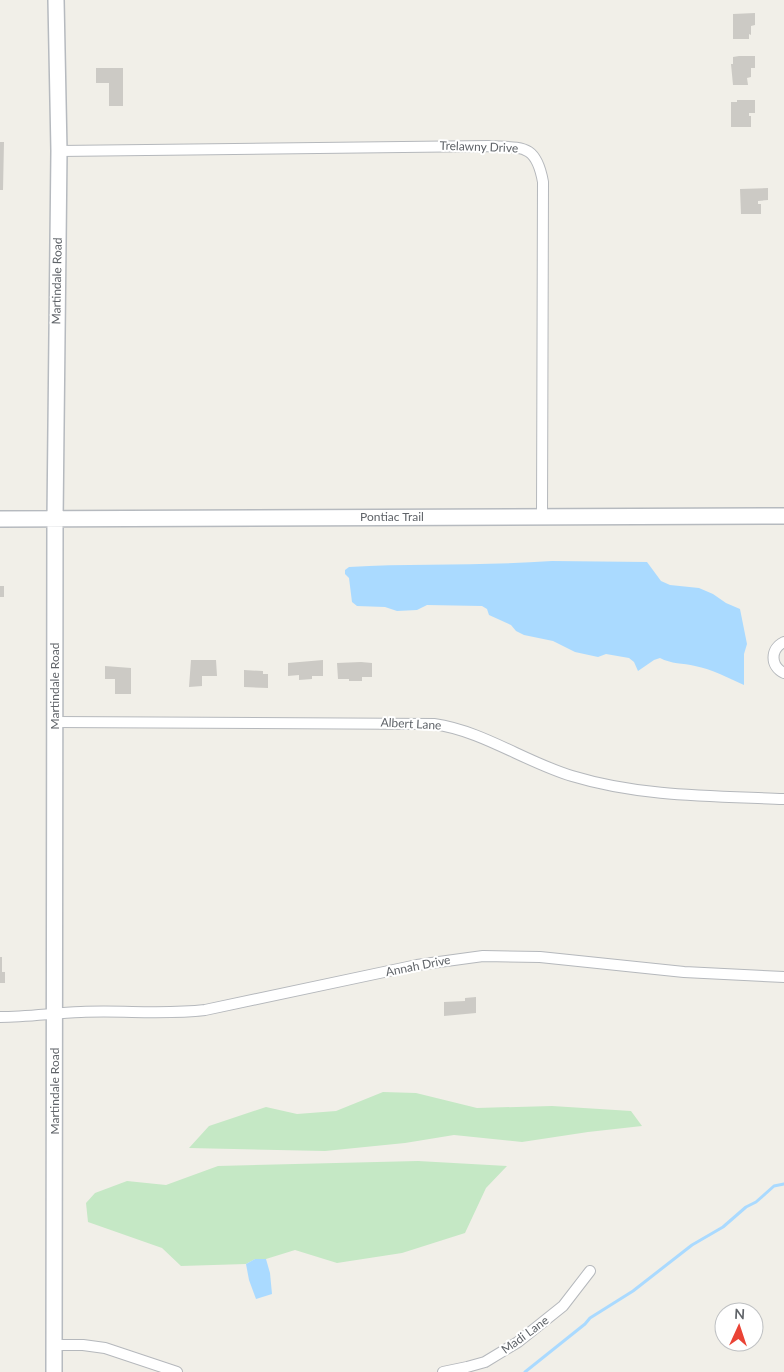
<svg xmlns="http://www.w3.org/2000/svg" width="784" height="1372" viewBox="0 0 784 1372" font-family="Lato,sans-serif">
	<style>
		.green { fill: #c5e8c5 }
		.water { fill: #aadaff }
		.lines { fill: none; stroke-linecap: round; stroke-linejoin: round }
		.stream { stroke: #aadaff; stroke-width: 3 }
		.building { fill: #cccac5 }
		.street-casing { stroke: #b5b8bc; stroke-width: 12 }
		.secondary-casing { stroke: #b6babf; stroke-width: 18 }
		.street { stroke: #fff; stroke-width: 10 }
		.secondary { stroke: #fff; stroke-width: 15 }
		.labels { text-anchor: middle; stroke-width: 4; stroke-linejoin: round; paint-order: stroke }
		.street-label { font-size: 12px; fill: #5f6368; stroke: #fff }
	</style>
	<rect width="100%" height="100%" fill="#f1efe8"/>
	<path class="green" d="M383,1092L416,1093L477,1108L552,1106L631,1111L642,1126L588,1132L522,1142L454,1135L405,1143L325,1151L189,1148L209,1126L266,1107L297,1114L336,1111Z
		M418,1161L507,1166L486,1188L465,1233L402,1253L337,1263L295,1250L266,1259H255L246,1264L181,1266L162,1248L88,1222L86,1203L95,1193L127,1181L166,1185L218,1166Z"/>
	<path class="water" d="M552,561L647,562L661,581L670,585L699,588L713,594L726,603L740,609L747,644L744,654V685C728,678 712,669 695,666C683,663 671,664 660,658L654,660L638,671L634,662L629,658L606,654L598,657L575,652L553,641L524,635L516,631L511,625L489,615L487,609L482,606L427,605L417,610L397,611L385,607L357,606L352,602L349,578L345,574V570L349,567C417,563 484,566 552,561Z
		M255,1259H266L270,1273L272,1294L256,1299L249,1280L246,1264Z"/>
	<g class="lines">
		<path class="stream" d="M525,1372L585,1324L590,1318L633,1291L692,1245L723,1227L746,1207L756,1202L774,1186L784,1184"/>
	</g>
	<path class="building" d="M755,13V25L751,26V35L749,34V39H733V14Z
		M739,56H755V68H751V77L747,78L748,85H733L731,64H733V57Z
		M96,68H123V106H109V83H96Z
		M737,100H755V113H749V116H751V127H731V102H737Z
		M0,142H4L3,190H0Z
		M768,188V200L758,201V204H761V214H741L740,189Z
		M0,586H4V597H0Z
		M191,660H216L217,676H202V686L189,687Z
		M323,660V676H312V679L299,680V675L288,676V663Z
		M361,662L372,663V677H362V681H349V679H338L337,663Z
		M105,666L131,668V694H115V679H105Z
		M244,670L263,671V674H268V688L244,687Z
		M0,957H2V972H5V983H0Z
		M476,997V1013L444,1016V1002L465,1001V998Z"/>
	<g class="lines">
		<g class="street-casing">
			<path id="street" d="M59,151L488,146C522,148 536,143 543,182L542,517
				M784,642C770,649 770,666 784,673
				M55,722L434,724C483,731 525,762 572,776C641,797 713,796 784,799
				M0,1017C27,1017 54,1013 81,1012C122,1010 164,1015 205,1010L417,965L483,956L540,957L684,972L784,977
				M54,1345H83L105,1348L177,1372
				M443,1372L467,1367L485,1362L518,1342L563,1306L590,1271"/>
		</g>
		<g class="secondary-casing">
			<path id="secondary" d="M0,519L784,516
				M54,1372L55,519L59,151L56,0"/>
		</g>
		<use href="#street" class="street"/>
		<use href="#secondary" class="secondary"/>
	</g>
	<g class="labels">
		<g class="street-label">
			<text transform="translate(479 147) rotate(2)" y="4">Trelawny Drive</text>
			<text transform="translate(57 281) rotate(-89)" y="4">Martindale Road</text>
			<text x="392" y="521">Pontiac Trail</text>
			<text transform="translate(55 686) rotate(-90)" y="4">Martindale Road</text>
			<text transform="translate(411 724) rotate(3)" y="4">Albert Lane</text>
			<text transform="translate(418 966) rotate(-11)" y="4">Annah Drive</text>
			<text transform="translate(55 1091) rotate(-90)" y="4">Martindale Road</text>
			<text transform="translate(525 1335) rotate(-36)" y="4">Madi Lane</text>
		</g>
	</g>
	<g transform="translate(739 1327) rotate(3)"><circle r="24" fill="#ffffff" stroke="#bfc1c3"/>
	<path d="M0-4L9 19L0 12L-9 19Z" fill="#ea4335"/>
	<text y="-8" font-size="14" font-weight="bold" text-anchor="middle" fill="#5f6368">N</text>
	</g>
</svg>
